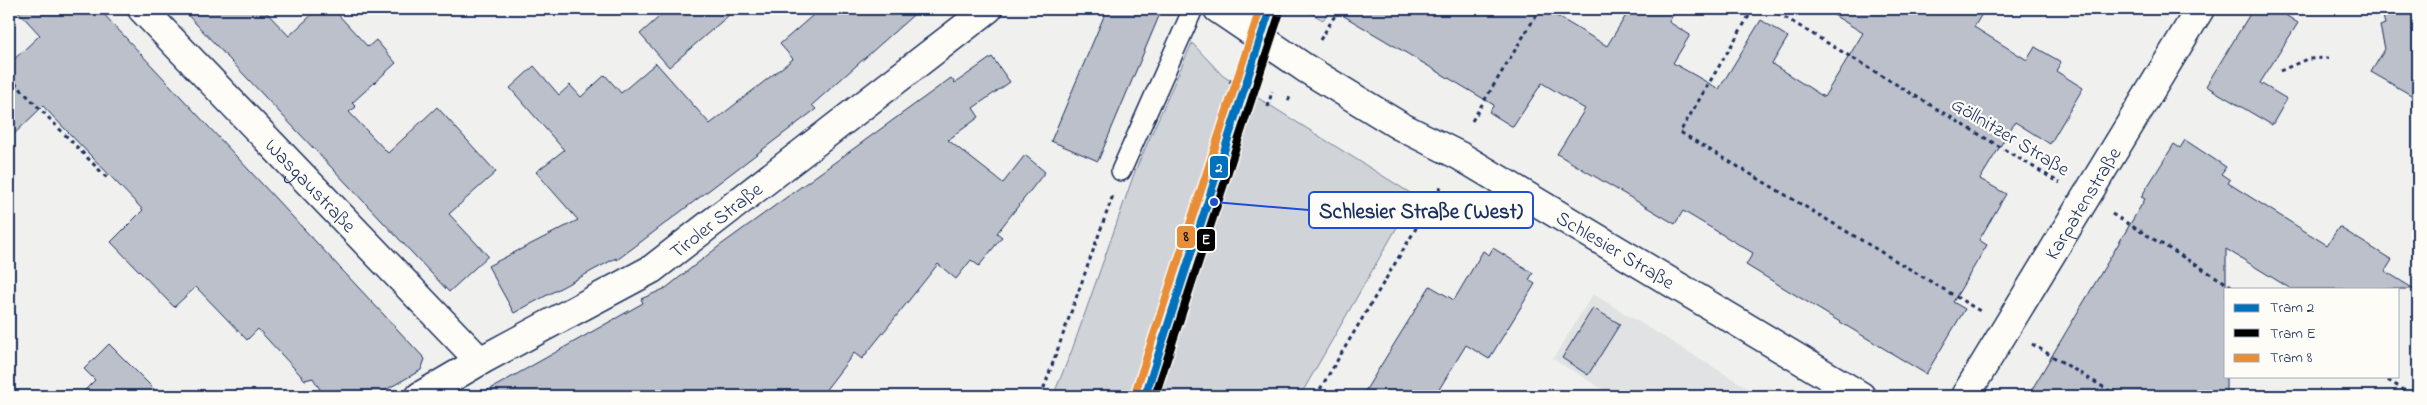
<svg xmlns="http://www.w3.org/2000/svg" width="2427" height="405" viewBox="0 0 2427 405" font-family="'Indie Flower',sans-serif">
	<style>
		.built { fill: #e0e2e3 }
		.green { fill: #d0d3d8; stroke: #76819b }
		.building { fill: #bbc0ca; stroke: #1b2f5e }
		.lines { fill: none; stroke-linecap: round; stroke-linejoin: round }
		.lane-casing { stroke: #1b2f5e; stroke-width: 22 }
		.street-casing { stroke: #1b2f5e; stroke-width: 31 }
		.path { stroke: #1b2f5e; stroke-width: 3; stroke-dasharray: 4 4; stroke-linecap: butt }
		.lane { stroke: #fdfcf7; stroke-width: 19 }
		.street { stroke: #fdfcf7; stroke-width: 28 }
		.tram-1-casing { stroke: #fdfcf7; stroke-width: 11 }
		.tram-2-casing { stroke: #fdfcf7; stroke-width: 11 }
		.tram-3-casing { stroke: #fdfcf7; stroke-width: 11 }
		.tram-1 { stroke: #0071bc; stroke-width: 8 }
		.tram-2 { stroke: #000; stroke-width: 8 }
		.tram-3 { stroke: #e88e37; stroke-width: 8 }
		.labels { text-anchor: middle; stroke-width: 4.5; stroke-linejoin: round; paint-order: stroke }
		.street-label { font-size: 20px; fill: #1b2f5e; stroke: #fdfcf7 }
		.leader { fill: none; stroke: #1d4ed8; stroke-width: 2 }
		.callout-dot { fill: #1d4ed8; stroke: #fdfcf7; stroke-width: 2 }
		.callout { fill: #fdfcf7; stroke: #1d4ed8; stroke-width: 2 }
		.callout-label { font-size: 21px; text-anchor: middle; font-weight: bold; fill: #1b2f5e }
		.line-badge { stroke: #fdfcf7; stroke-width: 2 }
		.badge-label { font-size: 14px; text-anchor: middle; font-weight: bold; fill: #fff }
		.pale-badge-label { font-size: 14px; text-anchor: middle; font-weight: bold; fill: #111 }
	</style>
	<rect width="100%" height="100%" fill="#f0f0ee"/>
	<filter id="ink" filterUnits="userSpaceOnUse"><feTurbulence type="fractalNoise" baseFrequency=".02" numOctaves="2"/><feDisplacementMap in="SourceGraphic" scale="10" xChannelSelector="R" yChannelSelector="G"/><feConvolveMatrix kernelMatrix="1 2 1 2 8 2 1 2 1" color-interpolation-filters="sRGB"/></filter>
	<g filter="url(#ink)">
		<path class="built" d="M1593,294L1761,396H1614L1553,359Z"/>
		<path class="green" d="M1303,9H1330L1323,20Z
			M1192,43L1223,76L1415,196L1300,396H1053L1072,350L1135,171Z"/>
		<path class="building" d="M16,9H99L425,359L421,370L375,396H324L313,378L305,380L258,329L247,340L196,287L174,307L111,242L143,210L43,106L9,139V64L40,35Z
			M182,9H263L289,36L318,9H333L368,47L376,40L396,63L352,103L356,107L349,112L388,153L437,107L496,172L449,214L488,256L449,292Z
			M668,9H736L669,67L640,34Z
			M820,9H920L812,105L816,109L617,260L616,258L514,313L488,266L578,220L536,172L564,150L510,88L534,66L559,95L570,85L581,97L605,75L621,93L656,63L710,124L793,59L780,44Z
			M1107,9H1162L1098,161L1051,141Z
			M1332,9H1545L1607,46L1630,9H1676L1669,22L1690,35L1673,63L1719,89L1761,20L1788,37L1772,64L1824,97L1863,33L1824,9H1985L1974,27L2027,60L2035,47L2061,62L2056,71L2083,88L2050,144L2015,122L1980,179L2006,194L1979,240L1987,245L1953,302L1965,309L1926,374L1746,265L1753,253L1683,211L1675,224L1557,154L1585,109L1542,83L1513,127L1489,112L1494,105Z
			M2253,9H2276L2298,23L2260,83L2287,99L2272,125L2206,86Z
			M2381,9H2418V99L2371,72L2385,49L2380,26L2385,24Z
			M992,57L1010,82L973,108L979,117L948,140L1003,183L1025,155L1045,172L997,233L1002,237L979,266L971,260L956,279L938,264L862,359L854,353L821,396H478L643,303L641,299L666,288L718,247L951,78L955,83Z
			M2185,140L2226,167L2221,174L2230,180L2228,183L2327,245L2339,227L2392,260L2385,271L2414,289H2291L2226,249V396H2028L2145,199L2141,197L2174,144L2180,148Z
			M1493,248L1533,273L1529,280L1535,284L1489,359L1466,345L1435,396H1362L1430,286L1454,300L1483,251L1489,255Z
			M1593,308L1620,324L1588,375L1562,358Z
			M109,344L161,396H79L95,380L84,369Z"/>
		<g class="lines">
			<g class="lane-casing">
				<path id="lane" d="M1121,171L1193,9"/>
			</g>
			<g class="street-casing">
				<g id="street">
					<path id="s1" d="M142,9L480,361"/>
					<path id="s2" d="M1218,9L1305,68L1400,126L1460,156L1861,396"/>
					<path id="s3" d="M420,396L480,361L652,269L988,9"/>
					<path id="s4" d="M1965,396L2200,9"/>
				</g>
			</g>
			<path class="path" d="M1753,9L1680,132L1980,311
				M1771,9L2060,183
				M1320,40L1339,9
				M2280,71L2307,59L2329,58
				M9,77L109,180
				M1230,83L1238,69
				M1288,101L1291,95
				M1268,107L1272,91
				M1472,121L1540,9
				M2112,214L2236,289
				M2032,344L2118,396
				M2381,376L2414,396
				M1041,396L1113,195
				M1316,396L1443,183"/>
			<use href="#lane" class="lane"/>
			<use href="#street" class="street"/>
			<g class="tram-1-casing">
				<path id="tram-1" d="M1145,396L1270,9"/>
			</g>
			<g class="tram-2-casing">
				<path id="tram-2" d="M1155,396L1280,12"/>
			</g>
			<g class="tram-3-casing">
				<path id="tram-3" d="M1135,393L1260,9"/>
			</g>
			<use href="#tram-1" class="tram-1"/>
			<use href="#tram-2" class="tram-2"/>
			<use href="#tram-3" class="tram-3"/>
		</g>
	</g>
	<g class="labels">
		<g class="street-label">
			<text transform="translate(2011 136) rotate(31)" y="7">Göllnitzer Straße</text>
			<text dy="7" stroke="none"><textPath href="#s1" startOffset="244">Wasgaustraße</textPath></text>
			<text dy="7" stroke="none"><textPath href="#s4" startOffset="226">Karpatenstraße</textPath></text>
			<text dy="7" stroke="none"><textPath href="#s3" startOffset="345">Tiroler Straße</textPath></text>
			<text dy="7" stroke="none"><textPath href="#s2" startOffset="465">Schlesier Straße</textPath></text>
		</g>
	</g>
	<path class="leader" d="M1214 202L1309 210"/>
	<circle class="callout-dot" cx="1214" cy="202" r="5"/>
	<rect class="callout" x="1309" y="192" width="224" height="36" rx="5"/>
	<g class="callout-label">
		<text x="1421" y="218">Schlesier Straße (West)</text>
	</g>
	<g class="line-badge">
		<rect x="1209" y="155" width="20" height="24" rx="5" fill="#0071bc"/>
		<rect x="1176" y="225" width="20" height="24" rx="5" fill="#e88e37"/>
		<rect x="1196" y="228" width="20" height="24" rx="5" fill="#000"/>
	</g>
	<g class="badge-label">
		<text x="1219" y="172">2</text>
		<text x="1206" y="244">E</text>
	</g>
	<g class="pale-badge-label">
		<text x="1186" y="241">8</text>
	</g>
	<rect width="2427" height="405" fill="none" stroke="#fdfcf7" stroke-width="30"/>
	<rect x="15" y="15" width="2397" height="375" fill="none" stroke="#1b2f5e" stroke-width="2" filter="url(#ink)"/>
	<rect x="2224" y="288" width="175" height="90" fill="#fdfcf7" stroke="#a3aaba"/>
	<rect x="2234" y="304" width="25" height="8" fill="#0071bc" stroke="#a3aaba"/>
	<text x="2270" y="312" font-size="15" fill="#1b2f5e">Tram 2</text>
	<rect x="2234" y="329" width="25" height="8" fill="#000000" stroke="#a3aaba"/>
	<text x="2270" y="338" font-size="15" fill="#1b2f5e">Tram E</text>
	<rect x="2234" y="354" width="25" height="8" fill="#e88e37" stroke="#a3aaba"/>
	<text x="2270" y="362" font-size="15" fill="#1b2f5e">Tram 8</text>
</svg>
